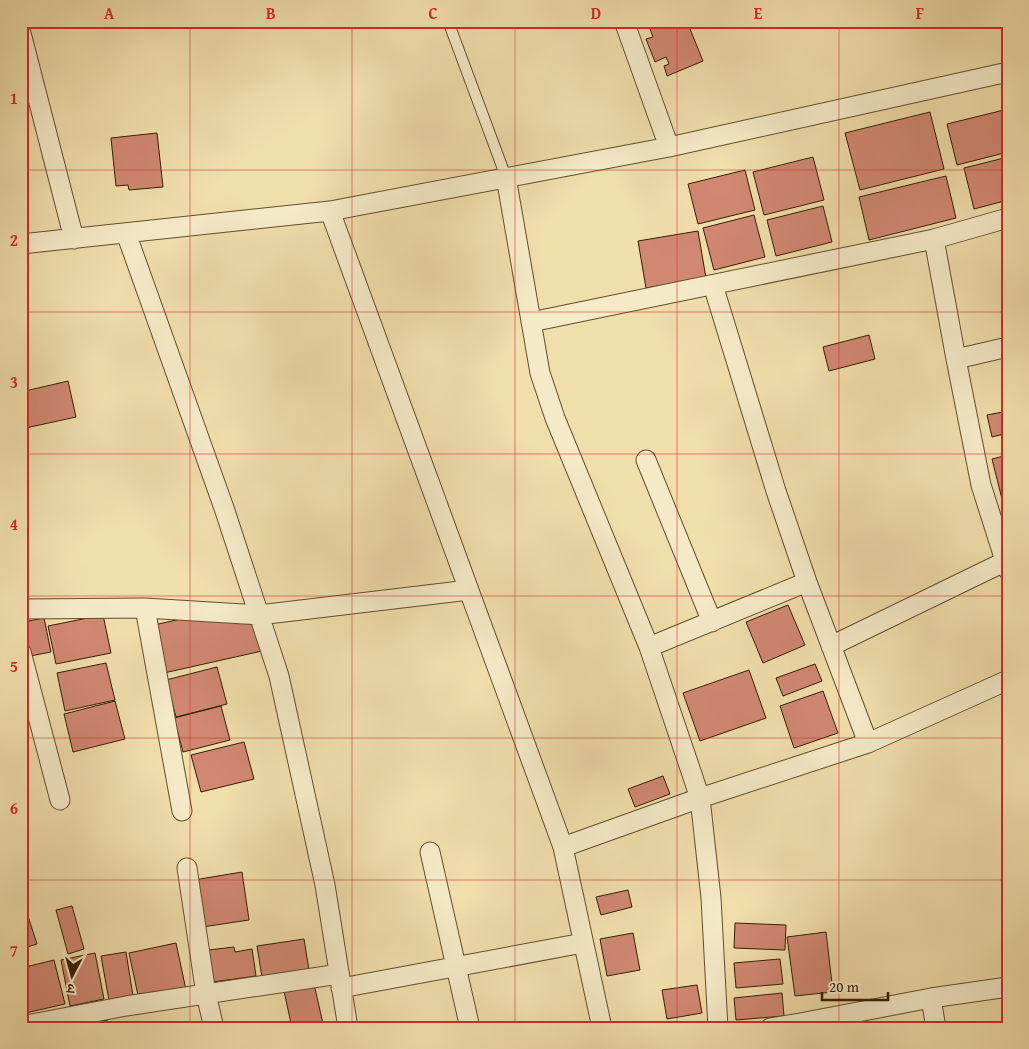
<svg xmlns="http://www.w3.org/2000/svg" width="1029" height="1049" viewBox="0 0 1029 1049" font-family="'Gentium Book Plus','Noto Serif Devanagari',serif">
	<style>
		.building { fill: #d18872; stroke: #331e01 }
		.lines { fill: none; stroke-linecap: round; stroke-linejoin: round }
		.lane-casing { stroke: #624e2c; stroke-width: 12 }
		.street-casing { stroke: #624e2c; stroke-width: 21 }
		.lane { stroke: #f5eac8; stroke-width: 10 }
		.street { stroke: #f5eac8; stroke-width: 19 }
		.grid { fill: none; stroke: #d62828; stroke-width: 1; stroke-opacity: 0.55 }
		.neatline { fill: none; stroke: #d62828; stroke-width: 2 }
		.grid-label { font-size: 16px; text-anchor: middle; font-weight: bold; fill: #d62828 }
	</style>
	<rect width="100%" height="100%" fill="#f0deab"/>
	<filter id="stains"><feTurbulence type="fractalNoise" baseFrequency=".004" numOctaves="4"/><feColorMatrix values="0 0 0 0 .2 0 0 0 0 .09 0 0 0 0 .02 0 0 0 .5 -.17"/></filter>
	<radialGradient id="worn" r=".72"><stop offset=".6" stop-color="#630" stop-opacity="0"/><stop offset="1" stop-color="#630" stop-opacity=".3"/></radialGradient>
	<path class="building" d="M647,21H683L685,25L688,24L703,61L667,76L664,66L669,64L666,57L655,62L646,39L653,37Z
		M1008,109V152L957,165L947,124Z
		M930,112L944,169L860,190L845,133Z
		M157,133L163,187L129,190L128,185L116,186L111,138Z
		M813,157L824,200L764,215L753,172Z
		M1008,157V200L974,209L964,168Z
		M745,170L755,210L698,224L688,184Z
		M946,176L956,218L869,240L859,197Z
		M823,206L832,242L776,256L767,220Z
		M754,215L765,257L714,270L703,228Z
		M698,231L706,278L646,288L638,241Z
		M869,335L875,359L829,371L823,347Z
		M68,381L76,417L21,429V392Z
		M1008,411V433L992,437L987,415Z
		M1008,455V502L1003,503L992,459Z
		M788,605L805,645L763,663L746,622Z
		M103,615L111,653L56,664L48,626Z
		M44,618L51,652L30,656L23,622Z
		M181,619L255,623L262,651L164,673L154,625Z
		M106,663L115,700L65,711L57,673Z
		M815,664L822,681L783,696L776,678Z
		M217,667L227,704L176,717L166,680Z
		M749,670L766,718L700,741L683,693Z
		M823,691L838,733L794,748L780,706Z
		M115,701L125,739L73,752L64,714Z
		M221,706L230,740L183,752L174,718Z
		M244,742L254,779L201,792L191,755Z
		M663,776L670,794L635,807L628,789Z
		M242,872L249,920L202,927L194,880Z
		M628,890L632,907L601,915L596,897Z
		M24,904L37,944L21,949V905Z
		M72,906L84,949L68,954L56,910Z
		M735,923L786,925L785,950L734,948Z
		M826,932L833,992L795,996L787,937Z
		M633,933L640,970L607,976L600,939Z
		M304,939L309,970L262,977L257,946Z
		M176,943L186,990L139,1000L129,953Z
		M234,947L235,952L252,949L256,976L205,983L200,951Z
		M126,952L133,996L109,1000L101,956Z
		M95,953L104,999L70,1006L61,960Z
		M780,959L783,984L736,988L734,963Z
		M54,960L65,1004L21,1014V968Z
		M314,984L324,1028H292L284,991Z
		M697,985L702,1013L667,1019L662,990Z
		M782,993L784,1016L736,1020L734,998Z
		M107,1020L108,1028H82L81,1025Z"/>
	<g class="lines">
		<g class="lane-casing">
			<path id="lane" d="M448,21L506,177"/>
		</g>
		<g class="street-casing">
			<path id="street" d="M624,21L669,147
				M21,33L74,239
				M506,177L540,373L555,418L649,647L700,798L711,898L718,1028
				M330,211L563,847L602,1028
				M126,233L224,508L279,676L325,885L348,1028
				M934,239L956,359L981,485L1008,570
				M21,244L330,211L669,147L1008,72
				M713,285L776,491L807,582L868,743
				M531,322L934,239L1008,218
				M956,359L1008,347
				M646,460L712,622
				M145,608L182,811
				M21,609L145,608L259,615L469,590
				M831,646L1004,562
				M649,647L807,582
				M21,652L60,800
				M563,847L700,798L868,743L1008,680
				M430,852L470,1028
				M187,868L206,994L214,1028
				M341,988L583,943
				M931,998L936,1028
				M800,1023L931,998L1008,987
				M21,1026L126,1006L339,974
				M770,1028L800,1023L801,1028"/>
		</g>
		<use href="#lane" class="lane"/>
		<use href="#street" class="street"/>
	</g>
	<path class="grid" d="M190,21V1028M352,21V1028M515,21V1028M677,21V1028M839,21V1028M21,170H1008M21,312H1008M21,454H1008M21,596H1008M21,738H1008M21,880H1008"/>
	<rect width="1029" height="1049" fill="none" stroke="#f0deab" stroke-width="55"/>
	<g transform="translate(72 976) rotate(186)" stroke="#f5eac8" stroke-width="4" paint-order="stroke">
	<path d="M0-4L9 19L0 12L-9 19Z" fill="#331e01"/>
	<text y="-8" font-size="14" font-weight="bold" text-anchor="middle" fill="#331e01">उ</text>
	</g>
	<path d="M822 992v8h66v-8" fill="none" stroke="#331e01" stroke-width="2.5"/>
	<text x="829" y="992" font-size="15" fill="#331e01" stroke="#f5eac8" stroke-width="4" paint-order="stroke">20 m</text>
	<rect x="28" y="28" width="974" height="994" class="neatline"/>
	<g class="grid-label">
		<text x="109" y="19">A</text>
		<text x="271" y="19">B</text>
		<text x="433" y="19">C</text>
		<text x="596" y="19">D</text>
		<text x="758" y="19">E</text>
		<text x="920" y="19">F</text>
		<text x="14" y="104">1</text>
		<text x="14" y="246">2</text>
		<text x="14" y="388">3</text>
		<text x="14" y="530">4</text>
		<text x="14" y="672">5</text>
		<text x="14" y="814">6</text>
		<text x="14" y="956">7</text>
	</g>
	<rect width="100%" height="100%" filter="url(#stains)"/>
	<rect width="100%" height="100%" fill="url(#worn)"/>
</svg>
